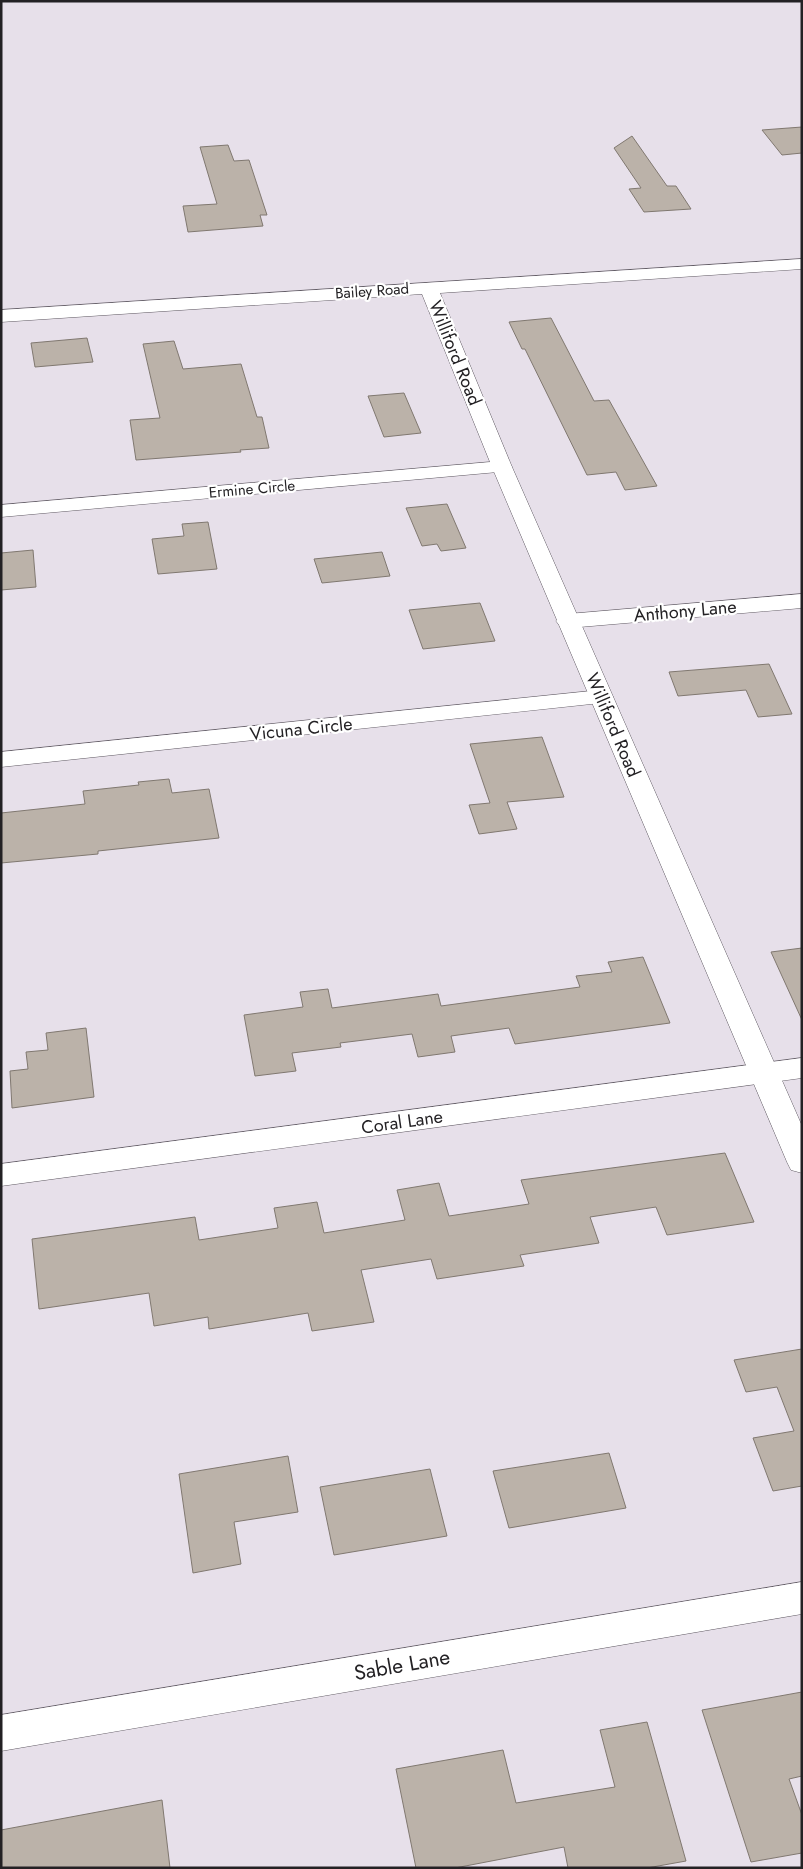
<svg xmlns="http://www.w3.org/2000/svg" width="803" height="1869" viewBox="0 0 803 1869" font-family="Jost,sans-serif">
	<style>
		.building { fill: #bbb2a9; stroke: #807870 }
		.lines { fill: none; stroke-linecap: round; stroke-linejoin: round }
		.minor-casing { stroke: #605a63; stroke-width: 1 }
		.tertiary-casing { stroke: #605a63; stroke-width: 1 }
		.minor { fill: #fff; fill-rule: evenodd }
		.tertiary { fill: #fff; fill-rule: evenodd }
		.labels { text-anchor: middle; stroke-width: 4.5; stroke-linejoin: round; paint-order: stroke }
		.far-street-label { font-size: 15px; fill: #232124; stroke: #fff }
		.street-label { font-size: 18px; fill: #232124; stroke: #fff }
		.near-street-label { font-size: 21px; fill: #232124; stroke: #fff }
	</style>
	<rect width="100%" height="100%" fill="#e7e0ea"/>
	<path class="building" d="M802,127V153L782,155L762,130Z
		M632,136L667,186H676L691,209L644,212L629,189L641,188L614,148Z
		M228,145L234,161L249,160L267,215H260L263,226L188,232L183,206L217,204L200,147Z
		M551,318L594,401L609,400L657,486L625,490L616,472L587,475L525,349H522L509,322Z
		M87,338L93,362L35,367L31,343Z
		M174,341L183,369L241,364L257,417H262L269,448L240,450L241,452L136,460L130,420L160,418L143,344Z
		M404,393L421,433L384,437L368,396Z
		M447,504L466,548L441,551L437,544L422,546L406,508Z
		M208,522L217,569L158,574L152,539L184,536L182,524Z
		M33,550L36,587L1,590V553Z
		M382,552L390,576L322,583L314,559Z
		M480,603L495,641L423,649L409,610Z
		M769,664L792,714L758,717L746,690L678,696L669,672Z
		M542,737L564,797L507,802L517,829L479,834L469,805L490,803L470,744Z
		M169,779L172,793L209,789L219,838L98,851V854L1,863V813L85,804L83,791L139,785L138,782Z
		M802,948V1020L771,952Z
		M643,957L670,1023L515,1044L509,1028L451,1036L455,1052L418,1057L412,1034L340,1043L341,1047L292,1053L296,1071L255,1076L244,1015L303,1007L300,992L328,989L332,1008L438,994L441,1006L580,987L576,976L612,972L608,962Z
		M86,1028L94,1097L12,1108L10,1071L28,1069L26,1052L48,1050L46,1033Z
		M725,1153L754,1222L667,1235L656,1207L590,1217L599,1243L520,1255L524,1266L437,1279L431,1259L361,1270L374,1322L312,1331L308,1313L209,1329L208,1317L154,1326L149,1293L39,1309L32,1239L195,1217L199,1240L278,1228L274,1208L317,1202L324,1233L405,1220L397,1190L439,1183L449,1216L529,1204L521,1180Z
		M802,1349V1486L773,1491L753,1438L794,1431L777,1387L746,1392L734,1360Z
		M609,1453L626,1508L509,1528L493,1471Z
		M288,1456L298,1512L234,1522L241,1564L193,1573L179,1474Z
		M430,1469L447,1536L334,1555L320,1487Z
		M802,1692V1776L789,1779L802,1815V1853L751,1862L702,1710Z
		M647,1722L686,1861L647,1868H568L564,1847L455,1868H416L396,1769L503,1750L516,1803L615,1787L600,1730Z
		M162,1800L170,1868H1V1830Z"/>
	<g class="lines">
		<g class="minor-casing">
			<path id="minor" d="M502,461L509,463L512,467L509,471L1,517V505Z
				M802,594V608L568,628L560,626L556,621L560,616L568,614Z
				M601,690L610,692L613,697L610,702L1,767V752Z
				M802,1058V1078L1,1186V1164Z
				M802,1582V1614L1,1751V1715Z"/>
		</g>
		<g class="tertiary-casing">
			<path id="tertiary" d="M802,259V269L440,293L512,467L802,1126V1173L791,1170L787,1162L492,467L422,294L1,322V310Z"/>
		</g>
		<use href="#minor" class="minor"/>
		<use href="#tertiary" class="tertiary"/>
	</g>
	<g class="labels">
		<g class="far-street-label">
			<text transform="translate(372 291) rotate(-4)" y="5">Bailey Road</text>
			<text transform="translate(252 489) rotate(-5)" y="5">Ermine Circle</text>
		</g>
		<g class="street-label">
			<text transform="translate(455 353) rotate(68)" y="6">Williford Road</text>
			<text transform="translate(685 611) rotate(-5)" y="6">Anthony Lane</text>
			<text transform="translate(613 725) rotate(67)" y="6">Williford Road</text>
			<text transform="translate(301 729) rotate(-6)" y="6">Vicuna Circle</text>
			<text transform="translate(402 1122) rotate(-8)" y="6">Coral Lane</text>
		</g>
		<g class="near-street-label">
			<text transform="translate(402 1665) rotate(-10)" y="7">Sable Lane</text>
		</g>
	</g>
	<rect width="803" height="1869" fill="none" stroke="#232124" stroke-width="5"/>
</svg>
